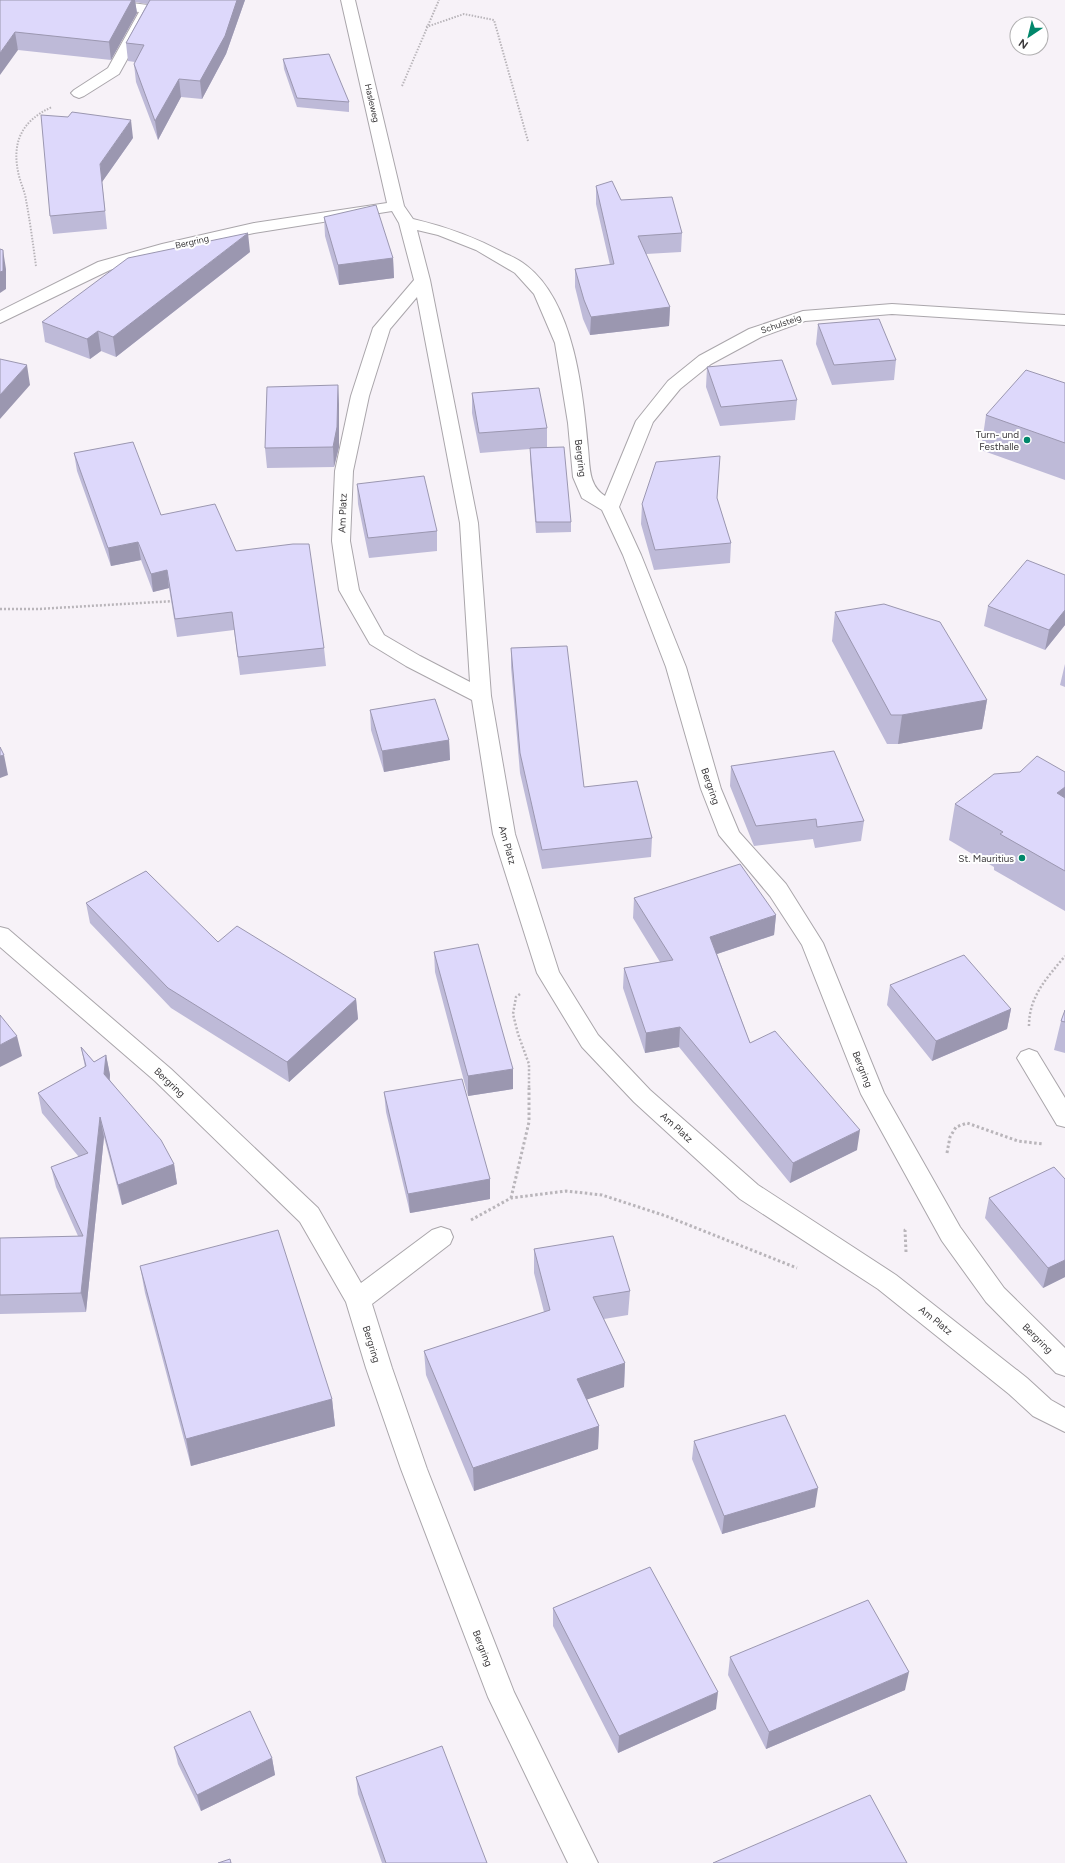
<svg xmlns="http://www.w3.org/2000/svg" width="1065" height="1863" viewBox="0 0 1065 1863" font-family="Figtree,sans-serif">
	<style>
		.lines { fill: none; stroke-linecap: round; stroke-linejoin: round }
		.minor-casing { stroke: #aaa6ab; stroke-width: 2 }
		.path-far2 { stroke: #b9b5ba; stroke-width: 2; stroke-dasharray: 1.5 1.5; stroke-linecap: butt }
		.path-far1 { stroke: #b9b5ba; stroke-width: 2.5; stroke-dasharray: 2 2; stroke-linecap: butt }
		.path { stroke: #b9b5ba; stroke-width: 3; stroke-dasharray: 2.5 2.5; stroke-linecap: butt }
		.minor { fill: #fff; fill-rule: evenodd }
		.wall { fill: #bebad8 }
		.shaded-wall { fill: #9b97b0 }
		.building { fill: #ddd8fb; stroke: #9b97b0 }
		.poi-dot { fill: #01876b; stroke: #fff; stroke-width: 1.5 }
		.labels { text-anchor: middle; stroke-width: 4; stroke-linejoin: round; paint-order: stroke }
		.far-street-label { font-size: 9px; fill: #3b393b; stroke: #fff }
		.poi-label { font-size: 10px; fill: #3b393b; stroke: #fff; text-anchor: end }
		.street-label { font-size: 10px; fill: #3b393b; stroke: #fff }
	</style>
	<rect width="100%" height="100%" fill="#f7f2f8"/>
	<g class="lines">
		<g class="minor-casing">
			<path id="minor" d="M62,0H107L148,5L153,6L155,9L119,74L84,96L79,98L74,96L71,93L74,90L108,68L139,12L69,4L64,3Z
				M341,0H355L404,206L413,219C447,227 475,237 506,254C513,257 521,261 527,266C574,303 583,391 588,448C590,466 588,485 605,496L636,421L668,381L699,356L749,329L803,311L892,304L1065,315V325L892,314L805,321L761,337L711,364L680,389L653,422L619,507L641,555L686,667L721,789L739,832L786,884L823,943L884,1093L960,1227L1004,1288L1065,1348V1376L1056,1373L986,1302L942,1241L861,1094L802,945L770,896L719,835L701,789L666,667L623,555L602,510L582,498L573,477L568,423L555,343L534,294L515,273L476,250L438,235L417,230L430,280L478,523L491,696L515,834L559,972L598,1035L650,1090L758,1185L896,1275L1027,1378L1051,1400L1065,1408V1432L1033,1416L1009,1394L878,1289L740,1199L634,1102L582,1047L537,973L493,834L472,700L406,666L370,644L339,590L332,541L335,471L351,396L373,328L414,280L399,223L392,211L254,233L172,251L110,270L0,323V311L98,262L162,244L254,223L387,203ZM417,297L460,523L470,682L420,656L384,635L359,590L350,541L353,471L369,396L390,329Z
				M0,927L8,929L171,1069L318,1208L361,1283L432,1230L441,1227L450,1230L453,1237L450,1244L372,1304L392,1368L427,1469L514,1692L598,1863H568L488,1697L401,1469L366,1368L346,1302L300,1222L155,1081L0,947Z
				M1029,1049L1037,1052L1065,1098V1127L1057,1125L1017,1058L1021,1052Z"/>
		</g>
		<path class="path-far2" d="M426,27L464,14L494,20L528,141
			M402,86L439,0
			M36,266C33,244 30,221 26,200C25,192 21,184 19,176C11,143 21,121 52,107"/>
		<path class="path-far1" d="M0,609H38L175,601
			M520,994L516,997L513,1014L518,1034L529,1064V1087
			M1029,1026C1029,996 1047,978 1065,956"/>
		<path class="path" d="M947,1153L950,1137L956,1127L967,1123L1018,1141L1043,1144
			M511,1198L529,1122V1086
			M471,1220L511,1198L566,1191L602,1195L666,1216L797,1268
			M906,1252L905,1230L907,1228"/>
		<use href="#minor" class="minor"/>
	</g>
	<path class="wall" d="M0,0H245L226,54L202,99L181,97L158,140L136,82L134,64L135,62L128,61L126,43L147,4L135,2L137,13L111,60L18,50Z
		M283,59L349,102V112L297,107L284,69Z
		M133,138L102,182L107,229L53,234L50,216Z
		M596,186L682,233L681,252L646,254L670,307L669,326L590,335L583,319L575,287V269L610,265L596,204Z
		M324,217L393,258L394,278L339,285L325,236Z
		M250,252L116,357L101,351L90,359L45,342L42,322Z
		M818,324L896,360L894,380L832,385L816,344Z
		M707,367L797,400L795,420L720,426L706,387Z
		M1065,383V480L981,450L986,415Z
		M338,385L339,405V447L334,467L267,468L265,448Z
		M472,393L547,428V448L571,522V532L536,533L530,458V449L480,453L472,413Z
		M74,453L161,515L236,551L324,648L326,666L240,675L234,630L177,637L169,588L153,592L141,560L111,566L77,471Z
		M357,484L437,531V551L369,558L358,504Z
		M717,498L731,543L730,563L654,570L641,524L642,504Z
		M1065,575V625L1045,650L984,626L988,606Z
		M835,612L987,700L982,729L898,744H887L832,641Z
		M511,648L584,787L652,838L651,857L542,869L520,773L511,667Z
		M1065,664V687L1060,685Z
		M370,710L449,740L450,760L384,772L371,730Z
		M731,766L864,821L861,841L815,848L813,839L754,846L730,786Z
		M1065,772V911L994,870V867L949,840L955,804Z
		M634,898L776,915L774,935L717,954L750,1043L857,1150L790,1183L679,1047L645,1053L623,988L624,968L660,962L633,918Z
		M86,903L218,942L356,999L358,1019L289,1082L171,1008L90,923Z
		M434,952L513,1069V1089L468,1096L435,972Z
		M890,985L1011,1009L1007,1029L932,1061L887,1005Z
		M1065,1010V1053L1054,1050L1061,1021Z
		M81,1047L94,1062L106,1055L110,1075V1080L174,1164L177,1184L122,1205L104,1137L86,1312L0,1314V1238L78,1236L56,1187L51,1167L79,1157L42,1113L38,1093L85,1067Z
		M384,1092L490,1179V1199L410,1213L386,1112Z
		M1065,1179V1277L1043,1288L985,1218L989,1198Z
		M534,1249L630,1291L628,1315L604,1319L625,1363L624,1387L587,1399L599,1426L598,1449L474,1491L426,1375L424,1351L544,1312L534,1273Z
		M140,1266L332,1399L335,1426L191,1466L145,1293Z
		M694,1441L815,1507L722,1534L692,1459Z
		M553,1608L716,1709L618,1753L553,1626Z
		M730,1657L905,1690L766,1749L728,1675Z
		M174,1747L272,1758L275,1775L201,1811L178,1764Z
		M356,1777L487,1863H382L358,1794Z"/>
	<path class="shaded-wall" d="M132,0H135L137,13L111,60L109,42Z
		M237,0H245L226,54L202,99L200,81Z
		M15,32L18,50L0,75V53Z
		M179,79L181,97L158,140L155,121Z
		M131,120L133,138L102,182L107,229L100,164Z
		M248,233L250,252L116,357L113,337Z
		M3,250L6,269V289L0,293V272Z
		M393,258L394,278L339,285L338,265Z
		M670,307L669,326L590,335L591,317Z
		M98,331L101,351L90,359L87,339Z
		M27,365L30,385L0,419V395Z
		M338,385L339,405V447L334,467L333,447Z
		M138,542L141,560L111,566L108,548Z
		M167,570L169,588L153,592L151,574Z
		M1065,610V625L1045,650L1049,630Z
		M987,700L982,729L898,744L902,715Z
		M449,740L450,760L384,772L382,751Z
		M4,755L8,775L0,778V756Z
		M1065,787V816L1057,793Z
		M776,915L774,935L708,957L710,937Z
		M356,999L358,1019L289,1082L287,1062Z
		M1011,1009L1007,1029L932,1061L936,1041Z
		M680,1027L679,1047L645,1053L646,1033Z
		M17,1036L22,1056L0,1067V1045Z
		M106,1055L110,1075L108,1094L104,1074Z
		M513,1069V1089L468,1096V1076Z
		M100,1117L104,1137L86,1312L81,1293Z
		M860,1130L857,1150L790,1183L793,1163Z
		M174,1164L177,1184L122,1205L118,1185Z
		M490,1179V1199L410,1213L408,1194Z
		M1065,1260V1277L1043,1288L1048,1268Z
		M625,1363L624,1387L577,1403V1379Z
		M332,1399L335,1426L191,1466L186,1439Z
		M599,1426L598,1449L474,1491L473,1468Z
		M818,1488L815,1507L722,1534L724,1516Z
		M909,1672L905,1690L766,1749L769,1732Z
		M718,1692L716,1709L618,1753L619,1736Z
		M272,1758L275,1775L201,1811L197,1795Z"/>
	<path class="building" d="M0,0H132L109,42L15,32L0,53Z
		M150,0H237L225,36L200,81L179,79L155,121L134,64L144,45L126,43Z
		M329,54L349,102L297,98L283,59Z
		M72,112L131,120L100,164L105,211L50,216L41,115L68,117Z
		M612,181L621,200L672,197L682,233L638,236L670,307L591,317L584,300L575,269L614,264L596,186Z
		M376,205L393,258L338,265L324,217Z
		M248,233L113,337L98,331L87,339L42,322L128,258Z
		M0,249L3,250V271L0,272Z
		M879,319L896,360L834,365L818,324Z
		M0,359L27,365L0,395Z
		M782,360L797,400L721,407L707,367Z
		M1026,370L1065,383V443L986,415Z
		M338,385L337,427L333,447L265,448L267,387Z
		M539,388L547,428L479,433L472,393Z
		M133,442L161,515L215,504L236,551L293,544H309L324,648L238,657L232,612L175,619L167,570L151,574L138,542L108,548L74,453Z
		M564,447L571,522H536L530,448Z
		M720,456L717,498L731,543L655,550L642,504L656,462Z
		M424,476L437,531L368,538L357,484Z
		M1027,560L1065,575V610L1049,630L988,606Z
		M884,604L940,622L987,700L902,715H891L835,612Z
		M567,646L584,787L637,781L652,838L542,850L520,753L511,648Z
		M435,699L449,740L382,751L370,710Z
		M0,747L4,755L0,756Z
		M834,751L864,821L817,827L816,819L756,826L731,766Z
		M1037,756L1065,772V787L1057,793L1065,798V871L1000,834L1003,832L955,804L994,774L1020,772Z
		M740,864L776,915L710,937L750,1043L775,1031L860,1130L793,1163L680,1027L646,1033L624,968L673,960L634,898Z
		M146,871L218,942L237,926L356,999L287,1062L168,988L86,903Z
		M478,944L513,1069L468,1076L434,952Z
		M964,955L1011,1009L936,1041L890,985Z
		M1065,1010V1022L1061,1021Z
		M0,1015L17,1036L0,1045Z
		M81,1047L94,1062L106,1055L104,1074L161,1140L174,1164L118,1185L100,1117L81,1293L0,1295V1238L83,1236L51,1167L88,1153L38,1093L86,1066Z
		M462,1079L490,1179L408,1194L384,1092Z
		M1054,1167L1065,1179V1260L1048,1268L989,1198Z
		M278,1230L332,1399L186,1439L140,1266Z
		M613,1236L630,1291L593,1297L625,1363L577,1379L599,1426L473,1468L424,1351L550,1310L534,1249Z
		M785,1415L818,1488L724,1516L694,1441Z
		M650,1567L718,1692L619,1736L553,1608Z
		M868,1600L909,1672L769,1732L730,1657Z
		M250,1711L272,1758L197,1795L174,1747Z
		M442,1746L487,1863H386L356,1777Z
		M870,1795L907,1863H713Z
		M230,1859L231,1863H218Z"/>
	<g class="poi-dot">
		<circle cx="1027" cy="440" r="4"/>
		<circle cx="1022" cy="858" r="4"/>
	</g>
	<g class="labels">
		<g class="far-street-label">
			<text transform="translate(372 103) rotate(77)" y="3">Hasleweg</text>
			<text transform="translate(192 242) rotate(-13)" y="3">Bergring</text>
			<text transform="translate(781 324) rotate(-19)" y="3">Schulsteig</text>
		</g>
		<g class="poi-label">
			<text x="1019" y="438">Turn- und<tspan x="1019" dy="12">Festhalle</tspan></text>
			<text x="1014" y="862">St. Mauritius</text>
		</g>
		<g class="street-label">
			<text transform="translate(581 458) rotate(83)" y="4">Bergring</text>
			<text transform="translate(342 513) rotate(-88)" y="4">Am Platz</text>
			<text transform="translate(711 786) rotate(71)" y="4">Bergring</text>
			<text transform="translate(508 845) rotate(74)" y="4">Am Platz</text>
			<text transform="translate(863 1069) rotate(68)" y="4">Bergring</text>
			<text transform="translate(170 1082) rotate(43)" y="4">Bergring</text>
			<text transform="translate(677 1127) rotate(42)" y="4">Am Platz</text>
			<text transform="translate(936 1320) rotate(39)" y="4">Am Platz</text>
			<text transform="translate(1038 1338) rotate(45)" y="4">Bergring</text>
			<text transform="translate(372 1344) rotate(73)" y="4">Bergring</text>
			<text transform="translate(483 1648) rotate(69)" y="4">Bergring</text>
		</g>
	</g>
	<g transform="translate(1029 36) rotate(215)"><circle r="19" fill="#ffffff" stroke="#b1b0b1"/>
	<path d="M0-3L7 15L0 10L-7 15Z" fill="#01876b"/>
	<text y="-6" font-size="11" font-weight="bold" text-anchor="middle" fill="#3b393b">N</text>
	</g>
</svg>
